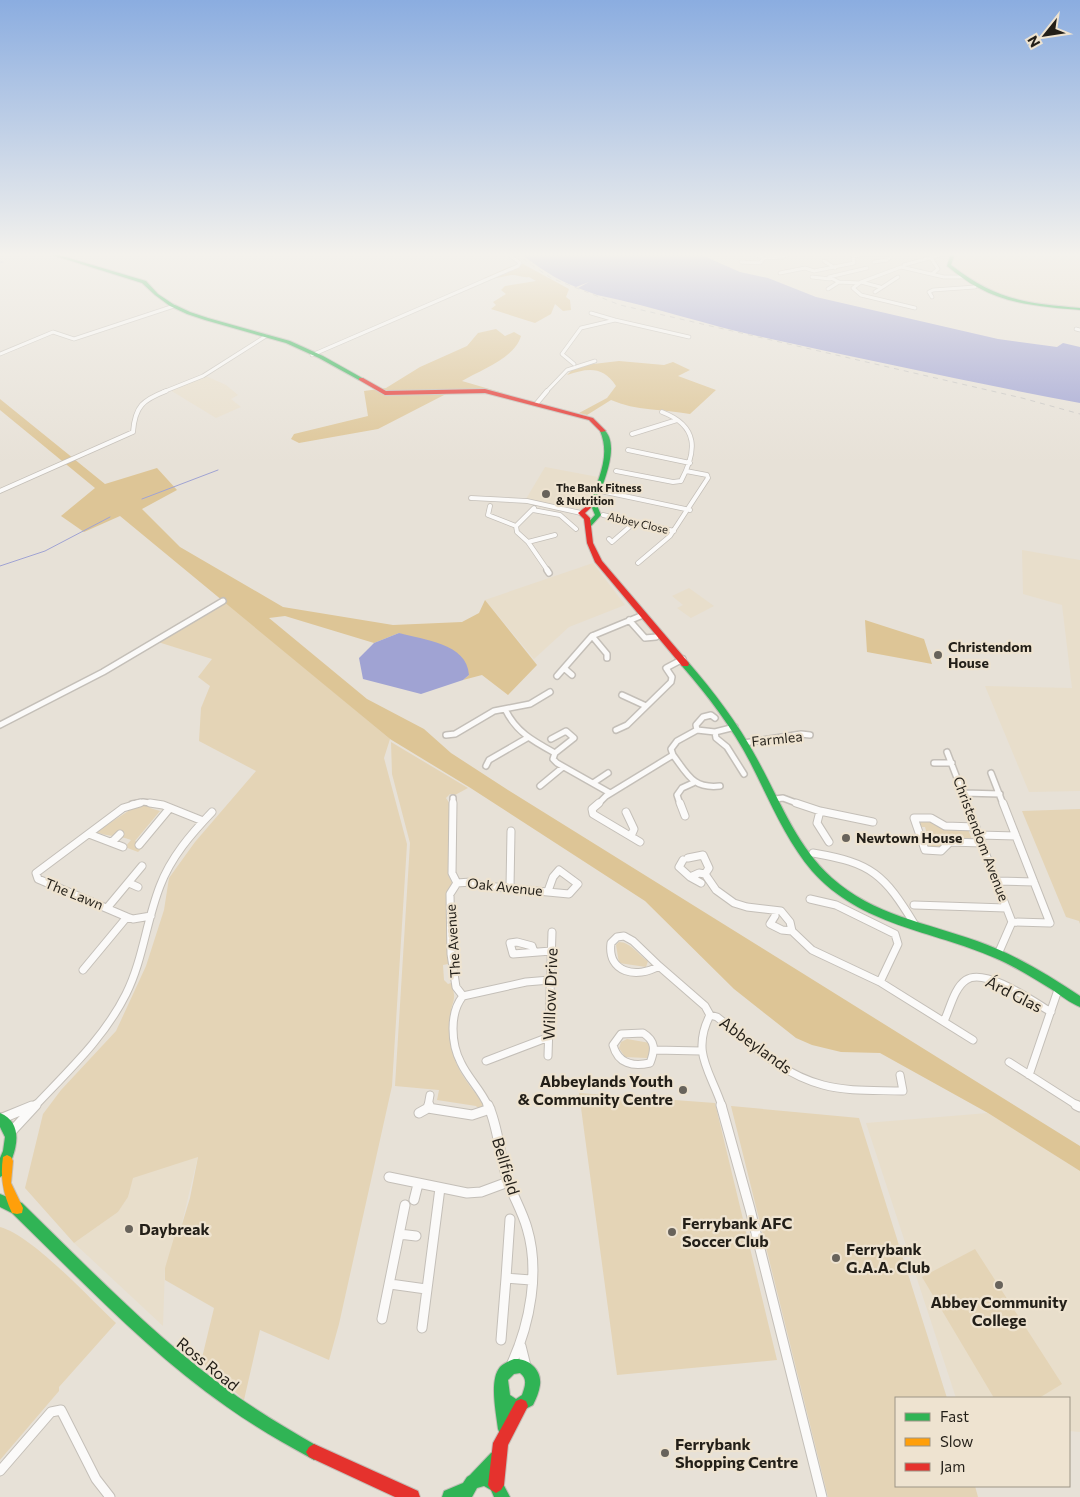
<svg xmlns="http://www.w3.org/2000/svg" width="1080" height="1497" viewBox="0 0 1080 1497" font-family="Commissioner,sans-serif">
	<style>
		.built { fill: #e8decb }
		.green { fill: #e4d4b6 }
		.forest { fill: #ddc596 }
		.water { fill: #a0a3d3 }
		.lines { fill: none; stroke-linecap: round; stroke-linejoin: round }
		.stream { stroke: #a0a3d3; stroke-width: 1 }
		.street-far4-casing { stroke: #c4bfb8; stroke-width: 4.5 }
		.street-far3-casing { stroke: #c4bfb8; stroke-width: 5.5 }
		.street-far2-casing { stroke: #c4bfb8; stroke-width: 8 }
		.street-far1-casing { stroke: #c4bfb8; stroke-width: 9 }
		.street-casing { stroke: #c4bfb8; stroke-width: 11 }
		.fast-casing { stroke: #c4bfb8; stroke-width: 2 }
		.slow-casing { stroke: #c4bfb8; stroke-width: 2 }
		.jam-casing { stroke: #c4bfb8; stroke-width: 2 }
		.street-far4 { stroke: #fbfaf9; stroke-width: 3 }
		.street-far3 { stroke: #fbfaf9; stroke-width: 4 }
		.street-far2 { stroke: #fbfaf9; stroke-width: 5 }
		.street-far1 { stroke: #fbfaf9; stroke-width: 7 }
		.street { stroke: #fbfaf9; stroke-width: 9 }
		.fast { fill: #30b455; fill-rule: evenodd }
		.slow { fill: #ff9f0a; fill-rule: evenodd }
		.jam { fill: #e5322d; fill-rule: evenodd }
		.rail { stroke: #c7c5c2; stroke-width: 1; stroke-dasharray: 5 5; stroke-linecap: butt }
		.poi-dot { fill: #68635b; stroke: #eee3d0; stroke-width: 2 }
		.labels { text-anchor: middle; stroke-width: 4.5; stroke-linejoin: round; paint-order: stroke }
		.far-poi-label { font-size: 11px; font-weight: bold; fill: #231f18; stroke: #eee3d0; text-anchor: start }
		.far-street-label { font-size: 11px; fill: #231f18; stroke: #eee3d0 }
		.poi-label { font-size: 14px; font-weight: bold; fill: #231f18; stroke: #eee3d0; text-anchor: start }
		.street-label { font-size: 14px; fill: #231f18; stroke: #eee3d0 }
		.near-street-label { font-size: 16px; fill: #231f18; stroke: #eee3d0 }
		.near-poi-label { font-size: 16px; font-weight: bold; fill: #231f18; stroke: #eee3d0; text-anchor: start }
	</style>
	<rect width="100%" height="100%" fill="#e7e1d7"/>
	<path class="built" d="M955,253H1080V308L1022,302L980,288L953,265L951,263Z
		M206,376L226,385L238,395L231,399L241,407L216,418L170,390Z
		M545,467L598,477L588,506L580,509L526,499Z
		M1022,550L1080,560V791L1029,792L985,686L1072,688L1062,605L1023,594Z
		M593,563L625,605L569,627L534,659L485,600Z
		M689,588L714,606L691,618L677,608L683,605L672,596Z
		M988,1113L1080,1171V1432L1069,1431V1398H956L866,1123Z
		M198,1156L180,1231L165,1268L163,1326L74,1243L118,1212L128,1197L132,1178Z"/>
	<path class="green" d="M227,603L390,739L384,758L407,844L392,1086L339,1324L329,1360L260,1330L244,1400L201,1362L214,1308L165,1280V1268L176,1231H180L190,1198L198,1157L133,1178L128,1197L118,1212L74,1243L25,1188L43,1114L61,1090L116,1031L146,966L164,910L169,878L195,842L256,771L199,741L201,708L210,686L198,677L212,659L158,642Z
		M391,742L468,788L455,795L450,794L446,798L450,804L448,875L452,883L448,890V964L443,965L444,980L448,984L451,983C458,1002 451,999 451,1016C449,1061 457,1069 483,1103V1107L480,1110L476,1106L437,1100L439,1090L395,1086L410,843L392,774Z
		M139,804L151,805L150,808L160,811L135,841L144,846L138,852L125,847L131,840C119,835 109,837 96,832Z
		M1080,809V924L1079,921L1066,917L1022,811Z
		M922,820L931,821L943,828L968,829L972,840L946,839L939,848L926,846L925,841H929L925,827H920L919,824Z
		M619,942C631,942 638,955 648,961L646,967L619,963L616,945Z
		M627,1039L650,1043V1056L647,1058L625,1057L619,1048L621,1042Z
		M579,1093L715,1103L777,1360L617,1375Z
		M731,1106L859,1118L947,1398H896V1486H975L978,1497H828Z
		M0,1227C33,1236 89,1298 116,1323L59,1387V1391L0,1460Z
		M975,1249L1062,1384L1039,1398H994L922,1277Z"/>
	<path class="forest" d="M523,264L569,289L566,297L570,300L571,310L563,311L555,304L551,314L535,323L491,309L496,305L493,302L506,294L501,290L505,286L536,281L529,277C522,278 518,275 512,275C503,276 494,280 484,278L509,267Z
		M496,329L505,336L514,332L521,336C515,358 481,370 462,381L503,393L446,394L378,429L299,443L291,439L294,434L368,416L364,391L386,388L420,367L467,346L478,333Z
		M619,361L664,365L673,362L690,370L678,376L716,390L690,414C663,409 636,411 611,400L587,415L579,413L607,398L616,386C603,366 588,368 567,375L576,366Z
		M0,399L105,484L157,468L177,490L142,509L180,547L283,607L393,625L462,622L479,613L485,600L537,665L508,695L482,675L463,680L469,675L399,633L374,643L285,616L269,618L367,699L424,729L451,753L508,790L1080,1146V1171L988,1113L880,1053L841,1052L812,1045L796,1038L734,989L645,901L469,787L390,739L120,516L84,532L61,516L95,488L0,410Z
		M865,620L924,639L932,664L867,652Z"/>
	<path class="water" d="M519,253H697L740,272L768,278L816,297L998,339L1057,347L1063,343L1080,347V403C973,383 868,360 762,337C706,325 652,306 597,295L578,288L589,282L576,287C554,279 538,266 519,253Z
		M399,633C424,640 467,643 469,675L463,680L421,694L363,679L359,658L374,643Z"/>
	<g class="lines">
		<path class="stream" d="M0,262H3
			M142,499L218,470
			M0,566L45,551L110,517"/>
		<g class="street-far4-casing">
			<path id="street-far4" d="M751,253L764,258
				M931,258L938,269L932,274
				M824,261L835,268
				M741,262L760,263L764,258L783,257L789,254
				M874,262L887,260L892,255
				M904,265L947,253
				M780,273L805,268L814,271L854,263L853,256C868,252 883,257 898,253
				M812,277L830,279
				M839,282L829,277L867,268
				M861,282L880,287
				M828,289L839,282L859,283
				M875,292L898,277
				M932,297L929,292L933,290L975,287
				M915,308L861,295L853,288L861,282L901,267L944,277H963
				M615,320L689,337
				M1076,329L1080,330
				M0,354L53,332L74,339L174,306
				M312,355L518,266L520,263L507,253
				M574,364L562,354L581,328L615,320L591,313
				M163,392L203,376L266,336
				M546,392L567,370L595,361"/>
		</g>
		<g class="street-far3-casing">
			<path id="street-far3" d="M537,403L547,391
				M632,434L677,420
				M628,450L690,463
				M616,471L673,482L681,481C697,451 699,426 662,412
				M596,490L690,510
				M0,491L133,432C135,406 143,400 166,391
				M471,498L527,501L581,513
				M490,506L488,515L516,526
				M533,510L560,515L576,529
				M603,515L674,531
				M516,526L517,532L528,542L555,535
				M516,526L534,508
				M609,539L612,542L635,522
				M528,542L548,571
				M638,563L670,536L708,478L707,475L686,471"/>
		</g>
		<g class="street-far2-casing">
			<path id="street-far2" d="M547,570L549,573
				M629,620L645,638L656,637
				M592,636L607,654V658
				M564,668L572,675
				M557,676L592,636L643,615
				M622,695L646,706
				M505,709C516,732 533,741 555,753L553,759L557,763L610,793
				M0,725L103,672L223,601
				M616,730L627,725L671,682L672,677L666,668L683,659
				M697,730L696,725L703,717L711,715L715,718
				M715,732L716,738L727,747L744,774
				M446,735L455,734L494,711L530,704L550,692
				M551,739L566,731L574,738L555,753
				M744,743L801,734L810,735
				M947,752L967,804
				M673,755C688,775 693,789 720,786
				M934,763H952
				M486,766L489,760L527,738
				M991,773L1003,804
				M593,783L608,773
				M540,786L563,767
				M964,793L1000,794
				M775,799L783,798L799,804
				M132,804L143,802L157,804
				M453,804V798
				M598,804L606,796L673,755L671,749L677,741L697,730L715,732L735,727
				M680,804L677,795L682,788L693,783"/>
		</g>
		<g class="street-far1-casing">
			<path id="street-far1" d="M140,803L123,808L36,873L38,879L127,917L133,919L151,916
				M150,803L163,805L203,821
				M453,803L452,873L457,883L450,894L451,954L456,987L463,996
				M599,803L592,809L593,814L640,842
				M680,803L685,816
				M796,803L820,811L873,822
				M966,803L1012,922L998,954
				M1003,803L1050,923L1012,922
				M820,811L817,823L829,842
				M626,812L634,829L631,836
				M976,827L945,826L931,818H914L925,850L941,851L950,842L982,843
				M89,834L123,847
				M979,835L1016,836
				M112,842L120,834
				M139,845L169,809
				M813,853C872,863 884,874 915,925
				M688,858L703,855L709,868L705,874
				M683,860L679,867L690,877L699,873L705,874L716,890L734,903L747,907L781,911L790,922L792,931L812,950L880,982L973,1040
				M690,877L701,883
				M997,881L1034,882
				M129,883L138,887
				M457,883L471,882L485,886L569,894L578,884L559,870L553,877L548,891
				M510,887L511,831
				M810,899L836,905L895,934L898,944L880,982
				M914,905L1006,908
				M107,908L142,866
				M775,916L770,924L782,930L792,931
				M624,936L633,941L659,966C637,979 607,973 611,943L617,937Z
				M534,952L532,946L517,942L510,943L513,954L551,951
				M659,966L705,1006L710,1015L717,1017C750,1043 781,1074 823,1085C849,1092 876,1090 903,1091L900,1075
				M83,970L127,917
				M463,996C449,1013 451,1044 461,1063C468,1078 481,1090 488,1106
				M463,996L526,982L550,980
				M710,1015C691,1053 710,1070 722,1106
				M944,1021C950,1009 954,988 966,980C985,967 1034,1002 1051,1012
				M643,1033C656,1041 655,1050 650,1063C633,1067 618,1064 613,1045L621,1034Z
				M655,1050L701,1051
				M548,1056L552,932
				M486,1061L549,1037
				M1009,1062L1078,1106
				M1029,1075L1059,987
				M35,1106C68,1071 104,1038 126,994C143,960 146,922 160,886C171,857 191,834 212,812
				M428,1106L430,1095"/>
		</g>
		<g class="street-casing">
			<path id="street" d="M488,1105C498,1126 499,1152 506,1175C511,1193 522,1210 527,1228C540,1271 530,1323 512,1363
				M721,1105L750,1209L822,1497
				M1076,1105L1080,1107
				M428,1108L472,1115L490,1109
				M419,1113L428,1108L429,1105
				M0,1119L32,1106
				M11,1132L36,1105
				M389,1177L467,1193L481,1192L508,1182
				M414,1200L418,1184
				M510,1219L506,1278L531,1280
				M399,1234L416,1236
				M390,1284L426,1289
				M382,1319L405,1205
				M422,1328L440,1188
				M501,1340L506,1278
				M521,1346L526,1366
				M0,1471L51,1412L61,1410L96,1479L110,1497"/>
		</g>
		<g class="fast-casing">
			<path id="fast" d="M46,253H52L146,281L158,294L173,304L190,312L208,318L290,341L323,356L364,379L359,380L319,358L286,343L205,320L187,314L170,306L155,295L142,283Z
				M951,253H955L951,265C996,300 1025,303 1080,308V310C1046,307 1010,305 979,288C967,282 957,274 947,266Z
				M603,429C622,443 602,486 596,503L601,515L591,526L589,527L586,525L595,515L590,503C598,479 611,456 600,431Z
				M685,661L688,662C714,692 737,722 756,757C779,798 796,846 832,878C873,915 927,923 977,941C1014,954 1047,974 1080,996V1007C1070,1003 1060,995 1051,989C1033,978 1014,966 995,958C931,930 861,926 812,871C785,839 769,799 750,762C732,727 708,696 682,666L681,664Z
				M0,1113C27,1124 15,1157 4,1175L0,1177V1158L3,1151L5,1137L0,1127Z
				M0,1194L22,1203C91,1270 159,1342 238,1397C264,1415 291,1431 319,1447L322,1452L319,1457L314,1460L309,1457C281,1442 254,1426 227,1407C148,1352 81,1280 12,1213L0,1207Z
				M514,1359C529,1358 542,1370 540,1385C539,1392 536,1399 533,1405L516,1414L511,1412L512,1429L510,1434L505,1436L500,1434L498,1429C496,1412 489,1380 500,1367C504,1363 509,1361 514,1359ZM520,1373C528,1379 525,1386 522,1395L516,1399L510,1395L508,1380L514,1374Z
				M496,1450L501,1453L504,1458L501,1463L492,1474L501,1480L510,1497H494L491,1490L484,1486L477,1488L472,1497H442L444,1491L463,1483L467,1477L470,1475L491,1453Z"/>
		</g>
		<g class="slow-casing">
			<path id="slow" d="M7,1155L11,1157L13,1161L11,1183L23,1208L22,1213L17,1214L12,1213C3,1194 0,1177 3,1157Z"/>
		</g>
		<g class="jam-casing">
			<path id="jam" d="M359,378H363L386,391L485,389L593,418L606,431L601,432L589,420L485,393L385,395L359,380Z
				M593,501L596,503L585,513L590,518L593,543L602,561L688,662L689,664L688,666H682L595,562L587,543L584,519L578,513Z
				M521,1399L526,1401L528,1406L508,1445L504,1485L501,1490L496,1493L491,1490L488,1485L493,1443L516,1401Z
				M314,1444L418,1491L420,1497H395L309,1457L306,1452L309,1447Z"/>
		</g>
		<use href="#street-far4" class="street-far4"/>
		<use href="#street-far3" class="street-far3"/>
		<use href="#street-far2" class="street-far2"/>
		<use href="#street-far1" class="street-far1"/>
		<use href="#street" class="street"/>
		<use href="#fast" class="fast"/>
		<use href="#slow" class="slow"/>
		<use href="#jam" class="jam"/>
		<path class="rail" d="M514,253L551,278L620,305L1022,398L1080,414"/>
	</g>
	<linearGradient id="sky" x2="0" y2="1"><stop stop-color="#8bade0"/><stop offset="0.55" stop-color="#f4f2ed"/><stop offset="1" stop-color="#f4f2ed" stop-opacity="0"/></linearGradient>
	<rect width="1080" height="463" fill="url(#sky)"/>
	<g class="poi-dot">
		<circle cx="546" cy="494" r="5"/>
		<circle cx="938" cy="655" r="5"/>
		<circle cx="846" cy="838" r="5"/>
		<circle cx="683" cy="1090" r="5"/>
		<circle cx="129" cy="1229" r="5"/>
		<circle cx="672" cy="1232" r="5"/>
		<circle cx="836" cy="1258" r="5"/>
		<circle cx="999" cy="1285" r="5"/>
		<circle cx="665" cy="1453" r="5"/>
	</g>
	<g class="labels">
		<g class="far-poi-label">
			<text x="556" y="492">The Bank Fitness<tspan x="556" dy="13">&amp; Nutrition</tspan></text>
		</g>
		<g class="far-street-label">
			<text transform="translate(638 523) rotate(13)" y="4">Abbey Close</text>
		</g>
		<g class="poi-label">
			<text x="948" y="652">Christendom<tspan x="948" dy="16">House</tspan></text>
			<text x="856" y="843">Newtown House</text>
		</g>
		<g class="street-label">
			<text transform="translate(777 739) rotate(-6)" y="5">Farmlea</text>
			<text transform="translate(981 839) rotate(69)" y="5">Christendom Avenue</text>
			<text transform="translate(505 887) rotate(6)" y="5">Oak Avenue</text>
			<text transform="translate(74 894) rotate(22)" y="5">The Lawn</text>
			<text transform="translate(453 941) rotate(-94)" y="5">The Avenue</text>
		</g>
		<g class="near-street-label">
			<text transform="translate(550 994) rotate(-88)" y="6">Willow Drive</text>
			<text transform="translate(1014 994) rotate(27)" y="6">Árd Glas</text>
			<text transform="translate(756 1045) rotate(36)" y="6">Abbeylands</text>
			<text transform="translate(506 1166) rotate(73)" y="6">Bellfield</text>
			<text transform="translate(208 1364) rotate(39)" y="6">Ross Road</text>
		</g>
		<g class="near-poi-label">
			<text x="673" y="1087" text-anchor="end">Abbeylands Youth<tspan x="673" dy="18">&amp; Community Centre</tspan></text>
			<text x="682" y="1229">Ferrybank AFC<tspan x="682" dy="18">Soccer Club</tspan></text>
			<text x="139" y="1235">Daybreak</text>
			<text x="846" y="1255">Ferrybank<tspan x="846" dy="18">G.A.A. Club</tspan></text>
			<text x="999" y="1308" text-anchor="middle">Abbey Community<tspan x="999" dy="18">College</tspan></text>
			<text x="675" y="1450">Ferrybank<tspan x="675" dy="18">Shopping Centre</tspan></text>
		</g>
	</g>
	<rect x="895" y="1397" width="175" height="90" fill="#eee3d0" stroke="#9d9586"/>
	<rect x="905" y="1413" width="25" height="8" fill="#30b455" stroke="#9d9586"/>
	<text x="940" y="1422" font-size="15" fill="#231f18">Fast</text>
	<rect x="905" y="1438" width="25" height="8" fill="#ff9f0a" stroke="#9d9586"/>
	<text x="940" y="1447" font-size="15" fill="#231f18">Slow</text>
	<rect x="905" y="1463" width="25" height="8" fill="#e5322d" stroke="#9d9586"/>
	<text x="940" y="1472" font-size="15" fill="#231f18">Jam</text>
	<g transform="translate(1045 35) rotate(240)" stroke="#eee3d0" stroke-width="4" paint-order="stroke">
	<path d="M0-4L9 19L0 12L-9 19Z" fill="#231f18"/>
	<text y="-8" font-size="14" font-weight="bold" text-anchor="middle" fill="#231f18">N</text>
	</g>
</svg>
